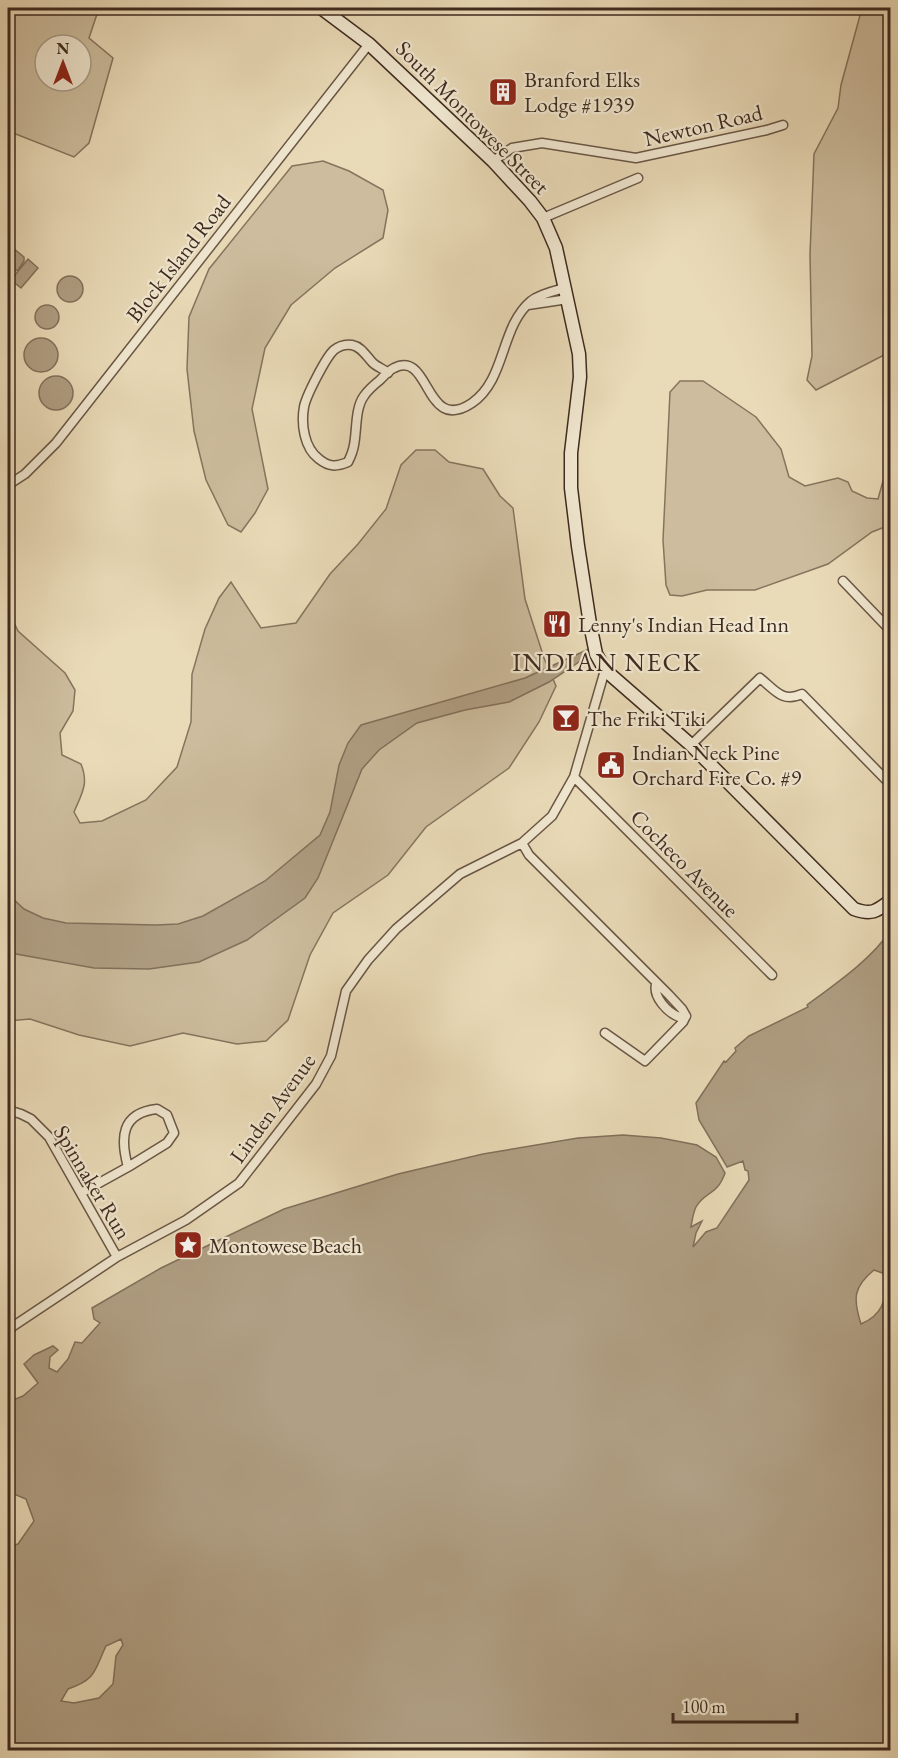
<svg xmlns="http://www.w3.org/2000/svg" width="898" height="1758" viewBox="0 0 898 1758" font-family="'EB Garamond',serif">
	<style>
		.green { fill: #cdbd9e; stroke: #86745e; stroke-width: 1.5; fill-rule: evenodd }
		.water { fill: #b09f84; stroke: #82705c; stroke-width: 1.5; fill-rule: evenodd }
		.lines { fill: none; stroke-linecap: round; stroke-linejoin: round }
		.minor-casing { stroke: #695645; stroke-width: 11 }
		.secondary-casing { stroke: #3e2a1f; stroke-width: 15 }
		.minor { stroke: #f1e8d1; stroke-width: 8 }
		.secondary { stroke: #f1e8d1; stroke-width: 12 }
		.labels { text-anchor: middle; stroke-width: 4.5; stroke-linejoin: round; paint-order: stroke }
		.poi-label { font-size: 22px; fill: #3e2a1f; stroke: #f1e8d1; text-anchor: start }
		.street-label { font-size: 22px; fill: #3e2a1f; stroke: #f1e8d1 }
		.quarter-label { font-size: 26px; letter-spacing: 1.5px; fill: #3e2a1f; stroke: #f1e8d1 }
	</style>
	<rect width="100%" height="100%" fill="#eadbb8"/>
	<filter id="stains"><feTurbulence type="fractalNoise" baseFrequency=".00333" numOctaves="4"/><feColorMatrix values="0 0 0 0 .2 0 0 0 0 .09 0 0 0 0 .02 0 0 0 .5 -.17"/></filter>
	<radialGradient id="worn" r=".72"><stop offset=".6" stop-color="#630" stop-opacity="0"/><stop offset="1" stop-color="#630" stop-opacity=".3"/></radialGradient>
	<path class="green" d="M8,8H99L89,38L113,58L89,143L74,157L8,131ZM45,45H81V81H45Z
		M862,8H890V352L816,390L807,380L812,356L810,254L814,154L838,108L841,85Z
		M323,161L349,171L383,190L388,210L383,238L335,268L291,305L265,348L252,409L268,489L255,513L241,532L228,525L206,480L194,431L187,369L189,317L209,269L292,166Z
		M680,381H703L756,417L781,449L789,477L805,486L838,478L848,482L852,491L867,498L878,499L890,456V525L872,532L828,564L755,590H707L682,596L670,595L666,585L663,540L670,392Z
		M416,450H435L449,462L483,469L500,496L513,508L525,599L544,658L556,686L539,722L509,768L426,827L388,875L333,913L310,955L288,1020L266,1041L237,1044L183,1033L130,1046L79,1035L30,1019L8,1021V610L18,631L65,673L75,690L73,711L60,733L62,755L81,764C89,784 82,793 74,812L80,823L102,821L146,800L177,767L191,722L192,674L205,629L219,598L231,582L261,628L296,623L330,574L358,544L386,509L401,465Z"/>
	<path class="water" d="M8,244L24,257V261L18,270L13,271L8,266Z
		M28,259L38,268L21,288L11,280Z
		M57 289a13 13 0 1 1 26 0a13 13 0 1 1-26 0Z
		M35 317a12 12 0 1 1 24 0a12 12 0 1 1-24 0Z
		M24 355a17 17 0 1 1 34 0a17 17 0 1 1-34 0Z
		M39 393a17 17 0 1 1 34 0a17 17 0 1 1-34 0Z
		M589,649L579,662L549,682L509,702L465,710L417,723L379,750L362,769L318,878L305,898L247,940L199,962L149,969L94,968L16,954L8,949V894L24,909L43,918L66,923L156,925L178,924L203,916L265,881L320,835L330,812L339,765L348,743L361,725L525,678Z
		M890,931V1750H8V1547L18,1544L34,1521L26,1499L14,1494L8,1506V1402L23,1396L38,1383L24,1364L34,1355L53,1346L58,1350L50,1357L49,1368L57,1372L68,1359L75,1342L82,1343L100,1323L94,1319L92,1308L161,1268L284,1209L398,1174L483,1154L578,1138L623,1135L661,1138L697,1145L716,1157L725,1173C717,1196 705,1191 696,1207C693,1213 692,1221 691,1227L702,1221L696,1233L693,1247L706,1232L717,1228L749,1180L748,1171L745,1170L743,1161L727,1167L726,1165L699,1120L696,1103L724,1061L726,1062L736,1051L735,1048L749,1036L808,1007L807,1005C834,985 872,959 890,931ZM874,1270L888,1275C885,1298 885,1314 861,1324C853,1299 853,1287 874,1270ZM121,1639L123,1645L116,1656L113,1684L99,1698L74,1703L61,1701L68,1689C97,1679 94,1671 106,1646Z"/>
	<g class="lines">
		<g class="minor-casing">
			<path id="minor" d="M493,161L512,148L542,143L636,158L767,130L783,125
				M543,218L638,178
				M528,305L568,299
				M388,373C384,369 377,367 373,363C366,356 362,347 352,345C346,344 339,346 334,350C326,357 306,396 304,407C301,424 304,448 319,459C329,467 336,467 348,462C351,456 353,451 354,445C357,430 355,408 364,396C368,390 375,384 380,380C384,376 389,370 394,368C431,349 424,435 472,403C506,380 500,327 531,301C540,294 554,291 565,288
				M8,485L25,474L56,443L369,44
				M843,581L890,630
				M691,745L760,678C775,690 782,703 802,694L890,784
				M574,777L772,975
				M522,843L529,855L669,995L682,1009L686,1016
				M656,984C653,997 667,1012 679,1017L686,1016
				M605,1033L645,1061L683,1022L686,1016
				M157,1109L167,1115L174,1133L167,1143L128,1167C120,1138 121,1113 157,1109Z
				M8,1110L21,1114L31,1119L49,1137L117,1257
				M81,1193L128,1167
				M8,1334L12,1327L117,1257L186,1220L239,1183L316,1084L331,1056L346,991L368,960L396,929L460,874L522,843L552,816L574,777L605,670"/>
		</g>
		<g class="secondary-casing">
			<path id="secondary" d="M321,8L369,44L493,161L530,201L543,218L556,248L579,354L580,377L571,453V488L578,546L590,624L596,654L605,670L691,745L854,909C871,915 876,912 890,901"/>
		</g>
		<use href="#minor" class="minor"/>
		<use href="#secondary" class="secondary"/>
	</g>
	<defs>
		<g id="building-square" transform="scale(1.5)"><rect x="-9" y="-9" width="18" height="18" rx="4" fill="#8f2418" stroke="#f1e8d1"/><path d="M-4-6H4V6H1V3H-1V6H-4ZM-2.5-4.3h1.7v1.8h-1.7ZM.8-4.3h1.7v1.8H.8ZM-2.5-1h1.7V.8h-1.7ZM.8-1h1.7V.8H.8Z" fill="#fff"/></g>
		<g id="restaurant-square" transform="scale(1.5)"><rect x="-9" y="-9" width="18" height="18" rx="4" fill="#8f2418" stroke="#f1e8d1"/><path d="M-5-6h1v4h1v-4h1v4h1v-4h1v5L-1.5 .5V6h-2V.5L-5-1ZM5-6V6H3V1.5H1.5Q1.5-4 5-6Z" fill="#fff"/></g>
		<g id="bar-square" transform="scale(1.5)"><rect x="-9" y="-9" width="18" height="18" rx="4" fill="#8f2418" stroke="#f1e8d1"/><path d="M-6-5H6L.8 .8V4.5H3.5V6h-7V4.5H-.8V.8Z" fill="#fff"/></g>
		<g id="civic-square" transform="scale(1.5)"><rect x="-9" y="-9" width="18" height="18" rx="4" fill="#8f2418" stroke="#f1e8d1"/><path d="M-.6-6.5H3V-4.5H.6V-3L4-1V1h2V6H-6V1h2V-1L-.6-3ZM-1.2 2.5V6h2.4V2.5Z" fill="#fff"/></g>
		<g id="sight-square" transform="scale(1.5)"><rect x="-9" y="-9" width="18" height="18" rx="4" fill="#8f2418" stroke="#f1e8d1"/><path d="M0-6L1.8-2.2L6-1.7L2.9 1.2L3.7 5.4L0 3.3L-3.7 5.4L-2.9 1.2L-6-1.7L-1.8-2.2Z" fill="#fff"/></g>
	</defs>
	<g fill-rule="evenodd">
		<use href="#building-square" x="503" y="92"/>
		<use href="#restaurant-square" x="557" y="624"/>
		<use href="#bar-square" x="566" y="718"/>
		<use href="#civic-square" x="611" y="765"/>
		<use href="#sight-square" x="188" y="1245"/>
	</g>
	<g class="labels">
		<g class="poi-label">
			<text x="524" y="87">Branford Elks<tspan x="524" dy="25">Lodge #1939</tspan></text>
			<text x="578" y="632">Lenny's Indian Head Inn</text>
			<text x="587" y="726">The Friki Tiki</text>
			<text x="632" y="760">Indian Neck Pine<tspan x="632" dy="25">Orchard Fire Co. #9</tspan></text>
			<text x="209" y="1253">Montowese Beach</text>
		</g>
		<g class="street-label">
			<text transform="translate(473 117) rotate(45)" y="8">South Montowese Street</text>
			<text transform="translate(703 125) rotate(-13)" y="8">Newton Road</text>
			<text transform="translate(178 258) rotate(-52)" y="8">Block Island Road</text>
			<text transform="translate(685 863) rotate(45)" y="8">Cocheco Avenue</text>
			<text transform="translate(272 1108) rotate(-54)" y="8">Linden Avenue</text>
			<text transform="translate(93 1182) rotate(59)" y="8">Spinnaker Run</text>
		</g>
		<g class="quarter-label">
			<text x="607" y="671">INDIAN NECK</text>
		</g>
	</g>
	<rect width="898" height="1758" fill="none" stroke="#eadbb8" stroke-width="30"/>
	<rect x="9" y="9" width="880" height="1740" fill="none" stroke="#3e2a1f" stroke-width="3"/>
	<rect x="15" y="15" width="868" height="1728" fill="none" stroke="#3e2a1f" stroke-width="1.5"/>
	<g transform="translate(63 63)"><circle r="28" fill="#f1e8d1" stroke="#a99c8a" stroke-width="1.5"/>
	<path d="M0-4.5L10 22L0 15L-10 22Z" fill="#8f2418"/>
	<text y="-9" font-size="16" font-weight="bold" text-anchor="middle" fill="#3e2a1f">N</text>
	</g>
	<path d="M673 1713v9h124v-9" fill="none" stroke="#3e2a1f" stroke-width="3"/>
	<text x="682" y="1713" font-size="18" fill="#3e2a1f" stroke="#f1e8d1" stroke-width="4.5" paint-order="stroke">100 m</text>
	<rect width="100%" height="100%" filter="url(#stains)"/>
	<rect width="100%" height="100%" fill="url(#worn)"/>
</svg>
